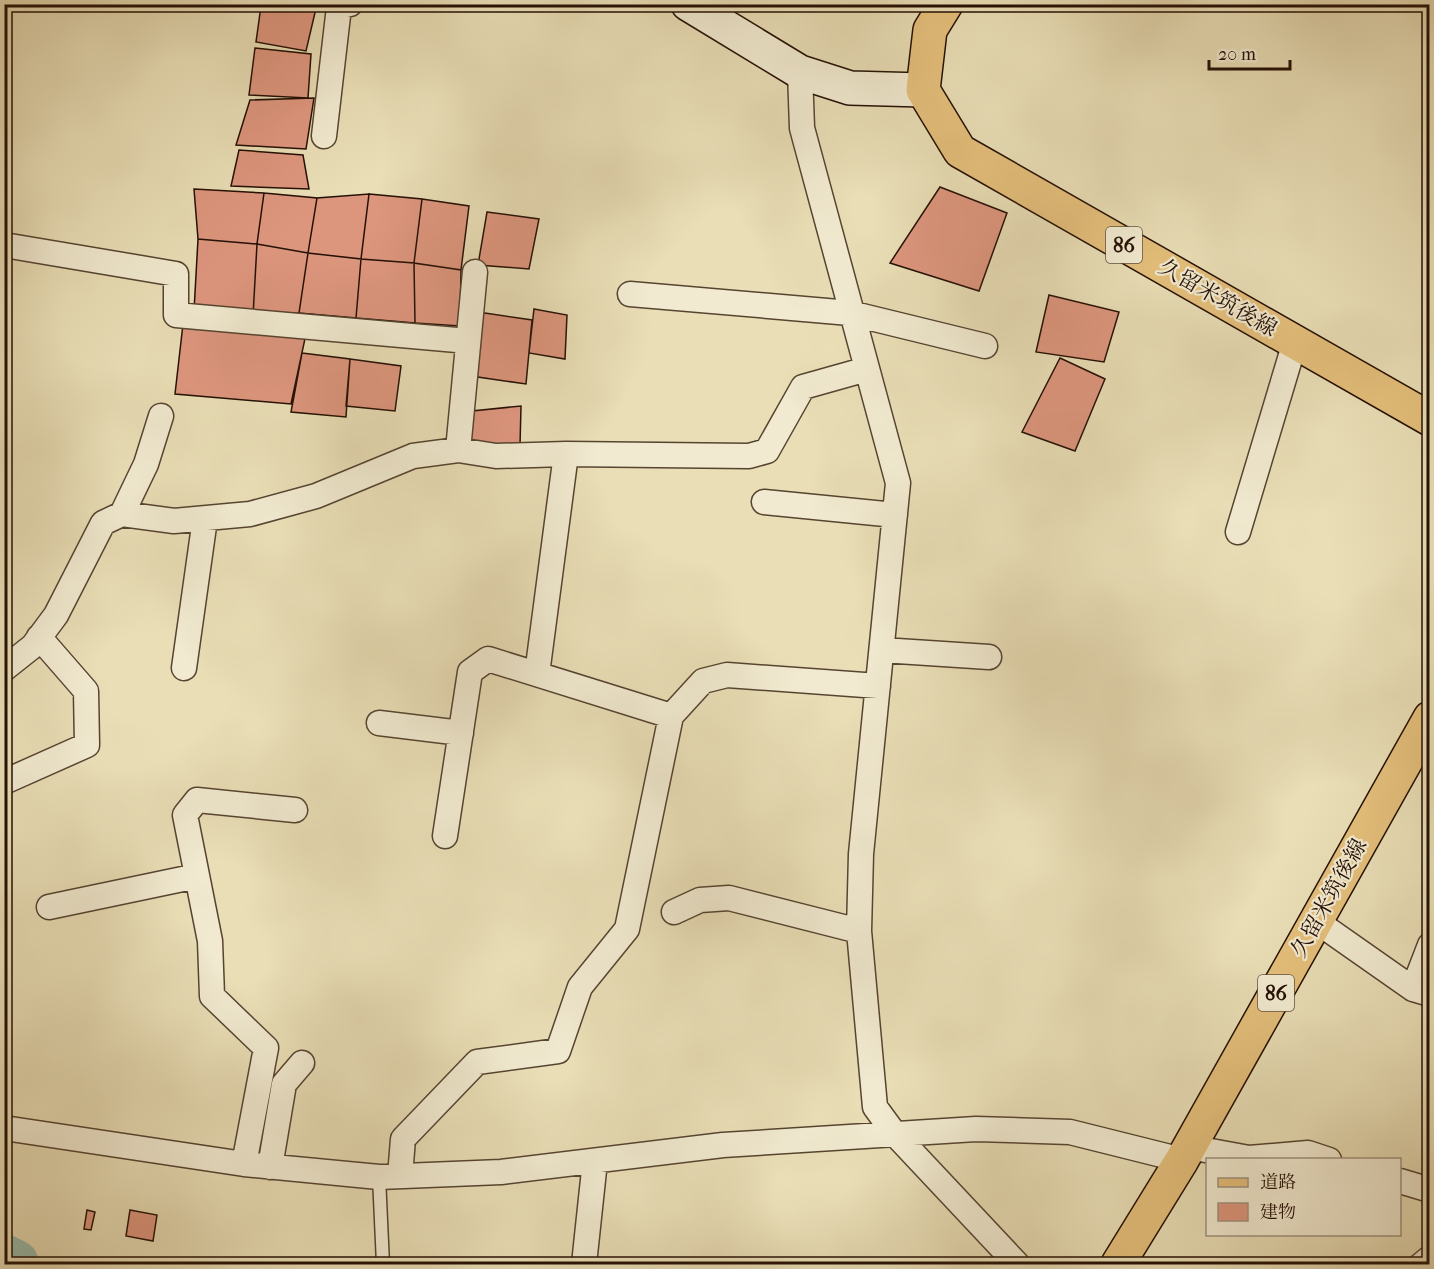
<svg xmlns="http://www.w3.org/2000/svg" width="1434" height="1269" viewBox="0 0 1434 1269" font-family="'IM FELL French Canon','Noto Serif JP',serif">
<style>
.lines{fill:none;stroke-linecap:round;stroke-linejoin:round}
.river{stroke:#98bcaa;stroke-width:50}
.building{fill:#dd967e;stroke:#251005;stroke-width:1.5}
.lane-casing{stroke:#564431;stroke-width:15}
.street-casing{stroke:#564431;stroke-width:27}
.secondary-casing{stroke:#251005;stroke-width:36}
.primary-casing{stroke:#251005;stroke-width:36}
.lane{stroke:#f1ead0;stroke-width:12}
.street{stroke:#f1ead0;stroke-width:24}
.secondary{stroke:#f1ead0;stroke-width:33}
.primary{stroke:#e4bf7b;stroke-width:33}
.labels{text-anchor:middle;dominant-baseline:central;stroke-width:4.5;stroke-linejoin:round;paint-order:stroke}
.shield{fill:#f1ead0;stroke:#625142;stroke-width:1.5}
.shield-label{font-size:21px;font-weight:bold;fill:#251005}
.street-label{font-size:22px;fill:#251005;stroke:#f1ead0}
</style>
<rect width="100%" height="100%" fill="#e9deb6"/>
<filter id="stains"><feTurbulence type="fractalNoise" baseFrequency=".00333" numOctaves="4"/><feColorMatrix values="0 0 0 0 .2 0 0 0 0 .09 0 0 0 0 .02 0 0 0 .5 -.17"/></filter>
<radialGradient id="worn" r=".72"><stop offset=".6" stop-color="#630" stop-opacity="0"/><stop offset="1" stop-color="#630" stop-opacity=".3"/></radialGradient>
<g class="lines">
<path class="river" d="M4,1259L14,1264"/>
</g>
<path class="building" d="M317,4L306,51L256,42L261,6Z
M255,48L311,54L308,98L249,95Z
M314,98L306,149L236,145L250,100Z
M239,150L303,155L309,189L231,186Z
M940,187L1007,213L979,291L890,263Z
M194,189L264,193L257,244L198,239Z
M264,193L317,198L308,253L257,244Z
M369,194L361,259L308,253L317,198Z
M369,194L422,199L414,263L361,259Z
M422,199L469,206L461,270L414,263Z
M487,212L539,219L529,269L478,265Z
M198,239L257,244L253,316L194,311Z
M257,244L308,253L299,313L253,316Z
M308,253L361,259L356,318L299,313Z
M361,259L414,263L415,323L356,318Z
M414,263L461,270L460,326L415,323Z
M1049,295L1119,312L1104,362L1036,352Z
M534,309L567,315L565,359L529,353Z
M478,312L532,320L526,384L471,376Z
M183,324L306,334L291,404L175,394Z
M302,353L350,359L346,417L291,412Z
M1060,358L1105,379L1075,451L1022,432Z
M350,359L401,366L395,411L346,406Z
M521,406L520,446L465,441L472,411Z
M87,1210L95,1212L91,1230L84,1229Z
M130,1210L157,1215L153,1241L126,1236Z"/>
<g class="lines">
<defs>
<path id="lane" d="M379,1177L383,1264
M1413,1264L1430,1250"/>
<path id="street" d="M800,72L802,128L898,483L861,854L859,931L875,1107L894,1133L1017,1264
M324,136L339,7L350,4
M4,245L176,274V315L468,341
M630,294L850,313L985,346
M458,450L475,272
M566,454L749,456L767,451L803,387L867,369
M764,502L895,515
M122,514L146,464L161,416
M1238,532L1295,342
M882,650L989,657
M184,668L205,519
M4,669L33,646L56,615L103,523L122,514L174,521L250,514L316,496L413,456L458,450L496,456L566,454L537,674
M379,723L461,733
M4,782L87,745L86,691L39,637
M445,836L470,672L488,659L671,716L703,681L727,675L878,686
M49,907L197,876
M674,912L700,900L729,898L859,931
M1316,921L1413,989L1430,994
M1413,989L1430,945
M4,1128L244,1164L379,1177L501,1172L723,1145L976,1129L1070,1132L1182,1160
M1189,1147L1249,1158L1308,1153L1329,1160
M244,1164L266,1048L212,996L210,941L185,815L197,800L295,810
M270,1167L284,1084L302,1063
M400,1176L403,1139L477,1062L558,1051L580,987L627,929L671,716
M1400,1181L1430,1190
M584,1264L595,1161"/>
<path id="secondary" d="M688,4L800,72L850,88L923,90"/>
<path id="primary" d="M946,4L930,30L923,90L960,151L1430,419
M1118,1264L1182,1160L1430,718"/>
</defs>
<use href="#lane" class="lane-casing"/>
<use href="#street" class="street-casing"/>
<use href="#secondary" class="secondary-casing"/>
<use href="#primary" class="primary-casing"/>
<use href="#lane" class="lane"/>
<use href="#street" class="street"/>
<use href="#secondary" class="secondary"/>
<use href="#primary" class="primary"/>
</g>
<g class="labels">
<g class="shield">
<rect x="1106" y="227" width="36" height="36" rx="4.5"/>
<rect x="1258" y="975" width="36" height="36" rx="4.5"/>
</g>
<g class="shield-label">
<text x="1124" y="245">86</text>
<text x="1276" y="993">86</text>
</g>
<g class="street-label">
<text transform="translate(1218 298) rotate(30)">久留米筑後線</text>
<text transform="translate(1329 898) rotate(-61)">久留米筑後線</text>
</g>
</g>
<rect width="1434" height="1269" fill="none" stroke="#e9deb6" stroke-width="24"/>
<rect x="6" y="6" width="1422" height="1257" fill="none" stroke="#251005" stroke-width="3"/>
<rect x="12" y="12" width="1410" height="1245" fill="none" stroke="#251005" stroke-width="1.5"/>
<rect x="1206" y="1158" width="195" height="78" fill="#f1ead0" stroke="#9f937f" stroke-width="1.5"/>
<rect x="1218" y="1178" width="30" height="9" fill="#e4bf7b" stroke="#9f937f" stroke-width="1.5"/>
<text x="1260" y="1188" font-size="18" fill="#251005">道路</text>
<rect x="1218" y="1203" width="30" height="18" fill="#dd967e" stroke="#9f937f" stroke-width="1.5"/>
<text x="1260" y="1218" font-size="18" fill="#251005">建物</text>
<path d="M1209 60v9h81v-9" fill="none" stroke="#251005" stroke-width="3"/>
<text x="1218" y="60" font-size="18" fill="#251005" stroke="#f1ead0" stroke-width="4.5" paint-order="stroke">20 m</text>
<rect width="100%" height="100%" filter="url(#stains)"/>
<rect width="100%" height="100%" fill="url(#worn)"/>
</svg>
